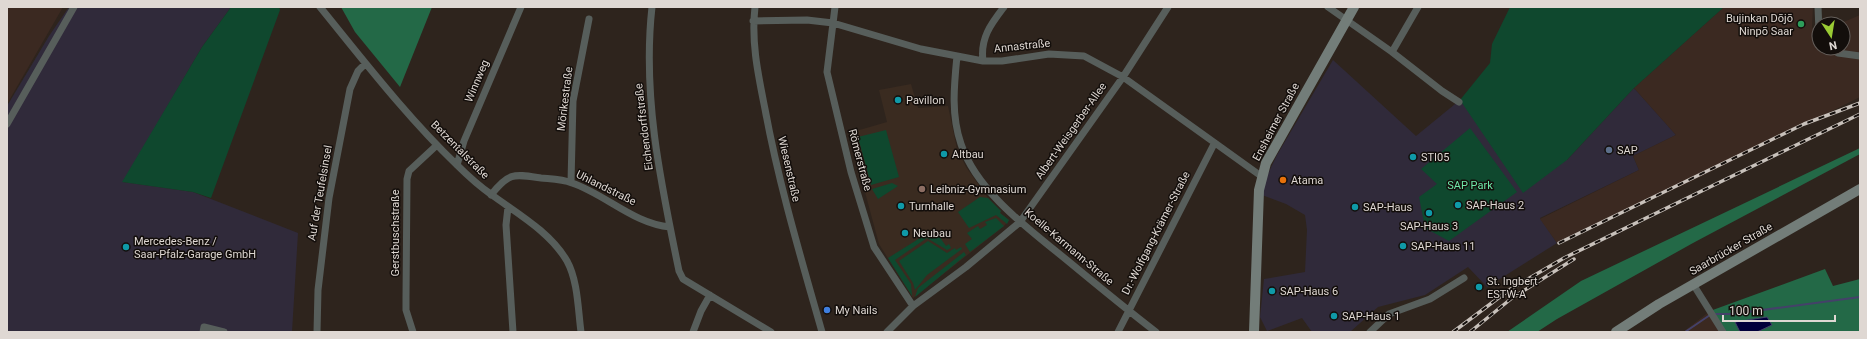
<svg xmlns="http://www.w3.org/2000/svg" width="1867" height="339" viewBox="0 0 1867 339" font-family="Roboto,sans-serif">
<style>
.commercial{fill:#302a3a}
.industrial{fill:#3b2921}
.built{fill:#3a2b20}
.green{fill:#0f482e}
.forest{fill:#236947}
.water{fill:#01003b;stroke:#444169}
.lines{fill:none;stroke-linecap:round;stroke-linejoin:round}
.stream{stroke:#444169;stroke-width:2}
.street{stroke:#575e5b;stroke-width:7}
.secondary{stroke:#737d79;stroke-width:10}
.rail-casing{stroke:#c8c1bb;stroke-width:3.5}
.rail{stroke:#130e0b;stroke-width:2;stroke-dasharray:6;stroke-linecap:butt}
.leisure-dot{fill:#2e9e5b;stroke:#130e0b;stroke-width:1.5}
.culture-dot{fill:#0f9aa8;stroke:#130e0b;stroke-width:1.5}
.service-dot{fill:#5c6f8a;stroke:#130e0b;stroke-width:1.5}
.food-dot{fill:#e8710a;stroke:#130e0b;stroke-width:1.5}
.education-dot{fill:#8d6e63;stroke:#130e0b;stroke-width:1.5}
.shop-dot{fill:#3f7fe0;stroke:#130e0b;stroke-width:1.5}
.labels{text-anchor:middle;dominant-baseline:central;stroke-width:3;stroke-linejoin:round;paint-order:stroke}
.poi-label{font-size:11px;fill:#dfd8d3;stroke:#130e0b;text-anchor:start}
.street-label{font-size:11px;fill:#dfd8d3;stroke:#130e0b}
.park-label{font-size:11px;fill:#6ee7a8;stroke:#130e0b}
</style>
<rect width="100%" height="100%" fill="#2e241d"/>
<path class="commercial" d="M69,7H231L202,47L123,182L193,192L298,233L292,332H7V106L49,36Z
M1333,60L1416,136L1460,100L1567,160L1634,88L1676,135L1633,156L1639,170L1540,218L1557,243L1487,287L1468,267L1425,295L1378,307L1350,332H1312L1302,318L1267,331L1260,317L1264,279L1305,272L1307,230L1305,215L1286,204L1262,195L1265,180L1277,155Z"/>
<path class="industrial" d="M7,7H63L7,104Z
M1724,7H1813L1812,28L1819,29V48H1843V24H1839L1860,15V97L1690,182L1557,243L1540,219L1639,170L1633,156L1676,135L1634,88Z
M1710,311L1723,332H1683Z"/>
<path class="built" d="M911,84L918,108L948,106L957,149L966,167L988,198L1001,211L1000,213L1009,220L1004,226L913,298L879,244L849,133L887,122L879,90Z"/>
<path class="green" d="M231,7H279L280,10L211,198L193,192L122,182L202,47Z
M1510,7H1724L1634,88L1567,160L1523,193L1460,100L1490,63L1492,44Z
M1470,128L1517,192L1449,241L1425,228L1419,197L1437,184L1421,169Z
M886,130L899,177L871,185L858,137Z
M892,183L898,186L878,199L872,189Z
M980,197L988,198L1001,211L1000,213L1009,220L1007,224L996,215L969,228L958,212Z
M996,218L1004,226L970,252L965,244L972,239L967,233L978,226L980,229L987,225L985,222Z
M936,232L946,246L949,244L951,248L947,250L927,238L895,260L911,284L912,296L888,258L928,233L930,235Z
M928,241L947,253L955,248L956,250L961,247L962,249L927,275L915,290L913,283L899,261Z
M964,252L966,255L915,297L918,288Z"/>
<path class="forest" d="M341,7H432L400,87L355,32Z
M1860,148V154L1693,243L1557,319L1537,332H1507L1581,281Z
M1825,269L1833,286L1860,279V332H1757L1771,325L1735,322L1740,332H1723L1710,311Z"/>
<path class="water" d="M1767,317L1772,325L1757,332H1740L1735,322Z"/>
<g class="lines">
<path class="stream" d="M1714,314H1732L1860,297
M1685,332L1710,315"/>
<path class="street" d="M320,7C364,61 407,117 457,165C468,176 479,186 492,195C518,214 550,232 567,261C578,281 578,310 581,332
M652,7C642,96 661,184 679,271L683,279L771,332
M755,7C751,42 758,74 765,109C779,185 801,258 822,332
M835,7L827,72L851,172L874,247L913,306
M1328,7L1392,52L1442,91L1459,102
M1818,7L1819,31
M753,21L807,20L833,23L921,49L983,61H1002L1049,54L1084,56L1123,77L1261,176
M1392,52L1418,7
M1838,53L1860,56
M957,56C954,86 951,115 961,144C977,192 1030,230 1068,261C1097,285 1126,309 1156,332
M983,61C980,38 991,24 1004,7
M7,124L74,7
M457,165L464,141L521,7
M571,182L573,101L589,19
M491,195C509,172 514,174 541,178C551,179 562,179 572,183C605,194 634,224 670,227
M508,207L506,225L513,332
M1693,284L1723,332
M203,332L204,327L224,332
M317,332L318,290L329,198L350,89L358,71L365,64
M413,332L406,310V298L407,179L409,171L437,145
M693,332L701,311L710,295
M887,332L913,306L966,267L1020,222L1123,77L1168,7
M1118,332L1214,144
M1370,332L1389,314L1430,299L1464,278"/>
<path class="secondary" d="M1254,332L1259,190L1266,163L1354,7
M1616,332L1659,304L1860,189"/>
<defs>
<path id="rail" d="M1559,243L1804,124L1860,103
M1453,332L1509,290L1564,258L1860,114
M1470,332L1512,298L1574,259"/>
</defs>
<use href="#rail" class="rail-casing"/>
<use href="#rail" class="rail"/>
</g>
<circle class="leisure-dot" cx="1801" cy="24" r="4"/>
<g class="culture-dot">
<circle cx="898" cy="100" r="4"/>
<circle cx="944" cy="154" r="4"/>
<circle cx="1413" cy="157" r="4"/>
<circle cx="1458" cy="205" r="4"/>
<circle cx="901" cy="206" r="4"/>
<circle cx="1355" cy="207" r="4"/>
<circle cx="1429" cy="213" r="4"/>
<circle cx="905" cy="233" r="4"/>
<circle cx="1403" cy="246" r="4"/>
<circle cx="126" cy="247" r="4"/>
<circle cx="1479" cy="287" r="4"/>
<circle cx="1272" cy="291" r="4"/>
<circle cx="1334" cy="316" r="4"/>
</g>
<circle class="service-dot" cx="1609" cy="150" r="4"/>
<circle class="food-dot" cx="1283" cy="180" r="4"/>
<circle class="education-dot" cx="922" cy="189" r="4"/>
<circle class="shop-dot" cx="827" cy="310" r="4"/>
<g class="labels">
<g class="poi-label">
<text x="1793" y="18" text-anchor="end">Bujinkan Dōjō<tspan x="1793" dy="13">Ninpō Saar</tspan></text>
<text x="906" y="100">Pavillon</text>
<text x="1617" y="150">SAP</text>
<text x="952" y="154">Altbau</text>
<text x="1421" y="157">STI05</text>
<text x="1291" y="180">Atama</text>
<text x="930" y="189">Leibniz-Gymnasium</text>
<text x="1466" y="205">SAP-Haus 2</text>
<text x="909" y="206">Turnhalle</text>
<text x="1363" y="207">SAP-Haus</text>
<text x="1429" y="226" text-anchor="middle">SAP-Haus 3</text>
<text x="913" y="233">Neubau</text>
<text x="134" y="241">Mercedes-Benz /<tspan x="134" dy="13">Saar-Pfalz-Garage GmbH</tspan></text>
<text x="1411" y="246">SAP-Haus 11</text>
<text x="1487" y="281">St. Ingbert<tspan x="1487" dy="13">ESTW-A</tspan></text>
<text x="1280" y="291">SAP-Haus 6</text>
<text x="835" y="310">My Nails</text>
<text x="1342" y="316">SAP-Haus 1</text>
</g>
<g class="street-label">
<text transform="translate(1022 46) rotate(-6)">Annastraße</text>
<text transform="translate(477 81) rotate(-67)">Winnweg</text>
<text transform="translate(565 99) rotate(-83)">Mörikestraße</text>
<text transform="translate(1276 122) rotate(-62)">Ensheimer Straße</text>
<text transform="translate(644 127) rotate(-97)">Eichendorffstraße</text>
<text transform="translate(1071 131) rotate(-55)">Albert-Weisgerber-Allee</text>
<text transform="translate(460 150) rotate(45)">Betzentalstraße</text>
<text transform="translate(860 160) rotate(75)">Römerstraße</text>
<text transform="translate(789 169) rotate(77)">Wiesenstraße</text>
<text transform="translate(606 188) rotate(26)">Uhlandstraße</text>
<text transform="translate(320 193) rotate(-80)">Auf der Teufelsinsel</text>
<text transform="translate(395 233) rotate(-90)">Gerstbuschstraße</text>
<text transform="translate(1156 233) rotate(-63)">Dr.-Wolfgang-Krämer-Straße</text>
<text transform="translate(1069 247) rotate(40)">Koelle-Karmann-Straße</text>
<text transform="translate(1731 249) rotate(-30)">Saarbrücker Straße</text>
</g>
<g class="park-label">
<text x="1470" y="185">SAP Park</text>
</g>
</g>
<rect width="1867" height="339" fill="none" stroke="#dfd8d3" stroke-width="16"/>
<g transform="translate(1831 36) rotate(168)"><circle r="19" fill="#130e0b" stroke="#655f5b"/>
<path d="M0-3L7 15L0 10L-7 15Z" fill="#9acb34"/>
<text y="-6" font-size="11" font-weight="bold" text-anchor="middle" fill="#dfd8d3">N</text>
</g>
<path d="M1723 315v6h112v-6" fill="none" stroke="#dfd8d3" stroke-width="2"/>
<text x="1729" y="315" font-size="12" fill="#dfd8d3" stroke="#130e0b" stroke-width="3" paint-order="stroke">100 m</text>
</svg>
